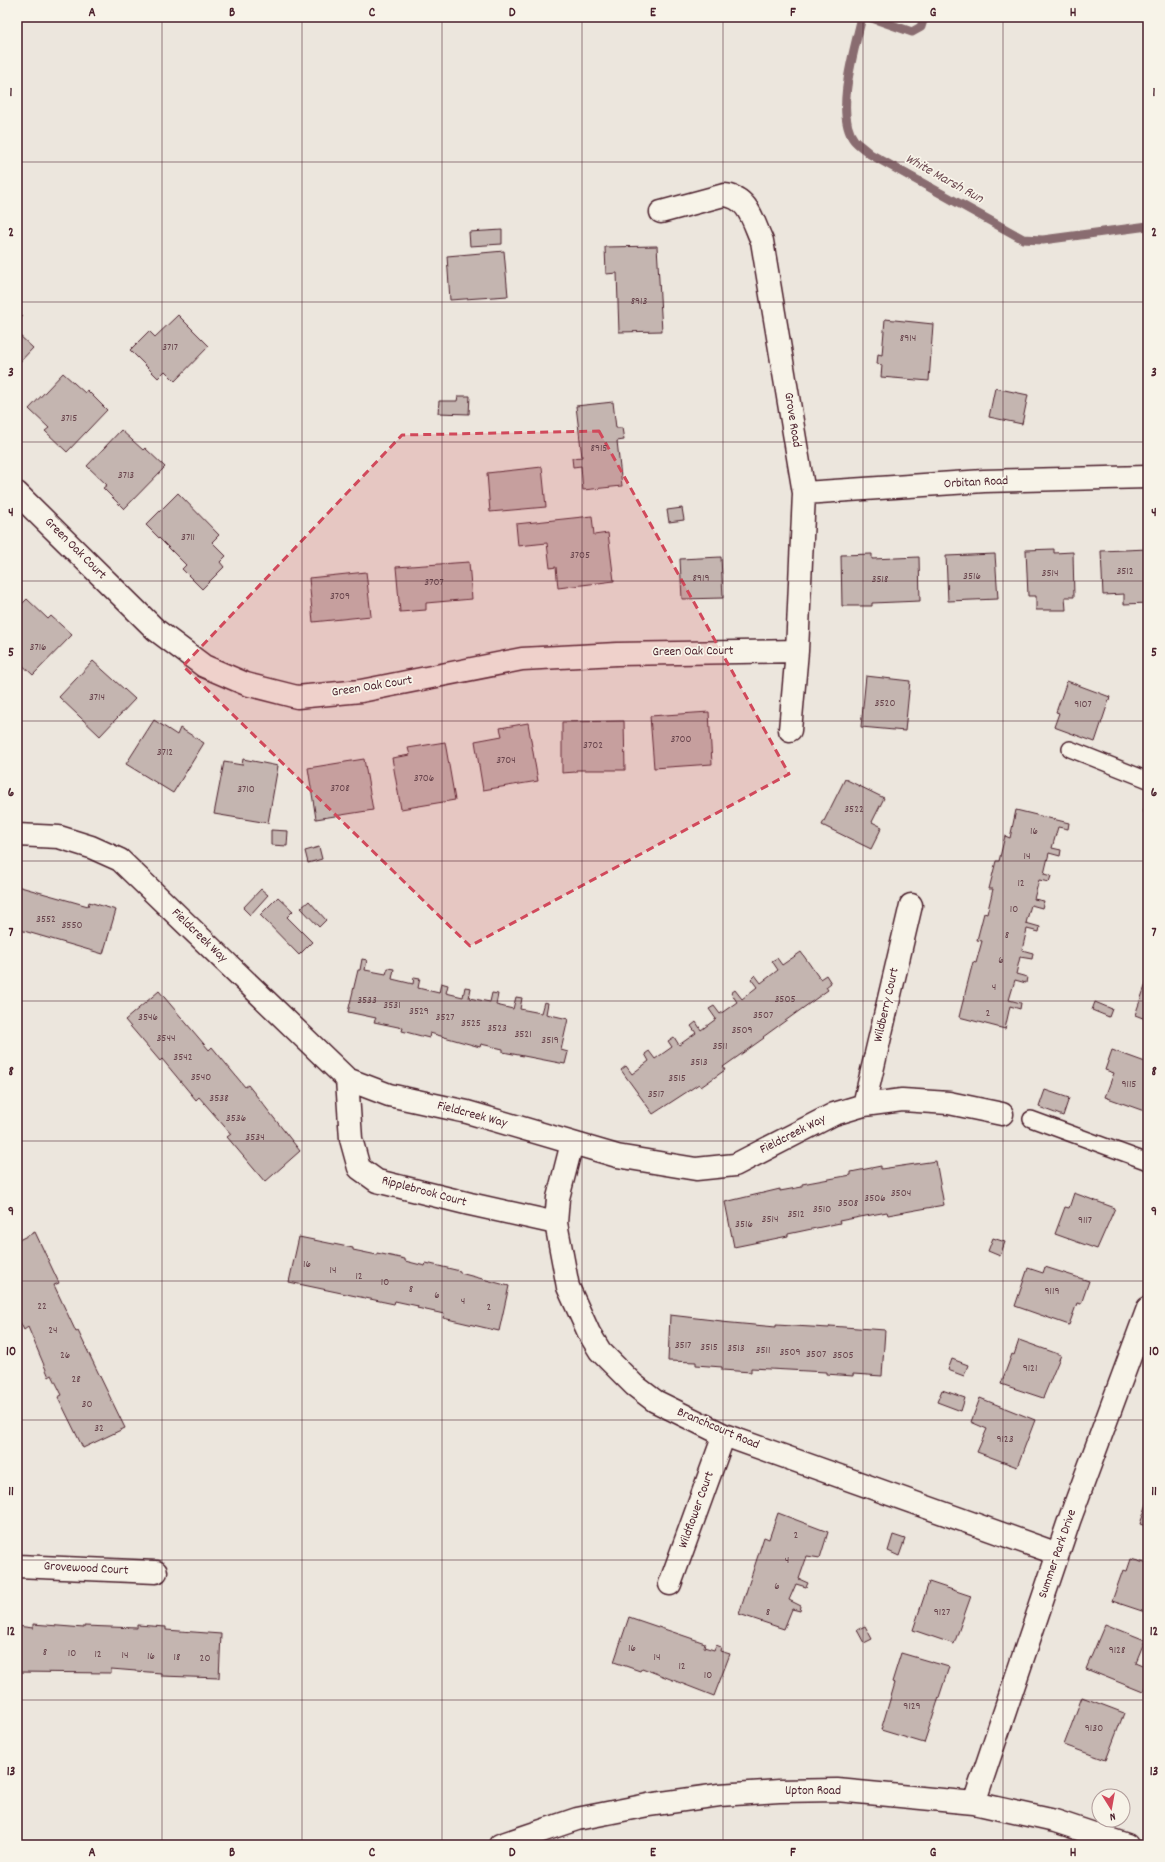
<svg xmlns="http://www.w3.org/2000/svg" width="1165" height="1862" viewBox="0 0 1165 1862" font-family="Dekko,sans-serif">
<style>
.lines{fill:none;stroke-linecap:round;stroke-linejoin:round}
.stream{stroke:#896c6f;stroke-width:9}
.building{fill:#c4b5b0;stroke:#4a1f2b}
.service-casing{stroke:#4a1f2b;stroke-width:18}
.minor-casing{stroke:#4a1f2b;stroke-width:25}
.service{stroke:#f7f3e8;stroke-width:15}
.minor{stroke:#f7f3e8;stroke-width:22}
.marked{fill:#d1495b;fill-opacity:0.2;stroke:#d1495b;stroke-width:3;stroke-dasharray:8 5;stroke-linejoin:round}
.grid{fill:none;stroke:#4a1f2b;stroke-width:1;stroke-opacity:0.55}
.labels{text-anchor:middle;dominant-baseline:central;stroke-width:3.5;stroke-linejoin:round;paint-order:stroke}
.number-label{font-size:11px;fill:#68444c}
.street-label{font-size:13px;fill:#4a1f2b;stroke:#f7f3e8}
.water-label{font-size:14px;font-style:italic;fill:#6f4c53;stroke:#f7f3e8}
.neatline{fill:none;stroke:#4a1f2b;stroke-width:1.5}
.grid-label{font-size:13px;text-anchor:middle;font-weight:bold;fill:#4a1f2b}
</style>
<rect width="100%" height="100%" fill="#ece6dd"/>
<filter id="ink" filterUnits="userSpaceOnUse"><feTurbulence type="fractalNoise" baseFrequency=".025" numOctaves="2"/><feDisplacementMap in="SourceGraphic" scale="8" xChannelSelector="R" yChannelSelector="G"/><feConvolveMatrix kernelMatrix="1 2 1 2 8 2 1 2 1" color-interpolation-filters="sRGB"/></filter>
<g filter="url(#ink)">
<g class="lines">
<path class="stream" d="M862,17C855,47 834,114 854,140C858,145 865,149 870,154L1023,239L1043,240L1148,226
M869,17L912,32L921,27L924,17"/>
</g>
<path class="building" d="M502,230V244L470,246L469,232Z
M657,246L662,331L619,332L617,273L606,274L605,247Z
M504,251L508,296L450,300L447,256Z
M17,310L23,316L17,322Z
M178,315L209,346L175,381L165,371L158,378L130,350L149,331L155,337Z
M885,319L933,324L929,381L881,377L882,365L877,364L878,354L882,355Z
M17,333L33,348L17,365Z
M63,373L85,393L87,390L107,410L67,452L45,431L49,428L29,409Z
M995,388L1028,395L1022,424L989,417Z
M458,396H470L469,414L438,413L439,401H457Z
M613,402L616,428H622L624,440L617,441L622,486L583,490L581,466L573,467L572,458L582,457L576,406Z
M121,430L143,450L145,448L165,467L124,509L103,488L107,485L87,466Z
M542,467L546,507L490,512L487,473Z
M178,493L219,535L212,542L226,556L220,562L224,567L202,589L182,569L186,565L146,525Z
M682,508L684,520L669,522L667,510Z
M592,516L594,535L608,533L614,581L558,588L556,567L550,568L547,543L518,546L516,524Z
M1054,549V553L1073,552L1074,597H1065L1066,610H1036V596H1028L1026,550Z
M1148,549V603L1124,604V594L1103,595L1101,551Z
M872,554V559L919,557L920,601L872,603V606H842L841,555Z
M995,554L998,599L948,601L946,556Z
M721,557L723,598L682,599L680,559Z
M469,562L472,599L426,603V610L400,612L396,567Z
M366,572L371,616L313,622L309,578Z
M27,599L48,619L51,616L72,635L33,675L17,660V609Z
M93,661L135,699L100,736L59,697Z
M866,676L910,681L905,731L861,727Z
M1067,681L1110,697L1095,742L1054,727L1059,713L1056,712Z
M709,712L712,764L654,768L650,716Z
M154,720L177,735L180,728L204,743L173,793L126,764Z
M624,721L625,770H576V772L562,773V722Z
M528,723L538,781L483,790L475,741L502,736L500,728Z
M445,742L455,800L401,809L392,758L410,755L408,748Z
M243,759L278,766L268,823L214,814L224,762L242,765Z
M364,759L373,810L316,819L308,768Z
M845,779L884,798L872,822L882,827L871,849L822,825Z
M1148,799V814L1143,812Z
M1016,810L1069,823L1068,829L1058,827L1052,848L1061,850L1060,856L1049,853L1044,874L1051,876L1049,882L1039,880L1034,899L1044,901L1042,908L1031,905L1026,923L1040,927L1039,932L1027,929L1022,950L1033,953L1032,959L1020,957L1016,974L1027,977L1026,983L1015,980L1009,1000L1021,1003L1020,1009L1010,1006L1005,1029L959,1017L973,962L976,963L982,941L977,940L984,913L987,914L993,889H989L996,861H999L1005,836L1010,838Z
M271,830L288,831L287,846L271,845Z
M319,847L322,859L308,863L305,851Z
M17,886L88,906L89,902L116,910L103,954L17,929Z
M261,889L268,895L250,915L243,908Z
M278,897L293,911L287,917L312,942L299,955L260,915Z
M309,901L326,920L319,927L301,908Z
M801,952L820,979L826,975L831,983L826,987L828,990L763,1037L764,1038L723,1067L725,1070L701,1087L699,1084L653,1114L621,1070L626,1066L632,1074L649,1061L645,1054L649,1051L655,1059L672,1047L668,1041L674,1037L679,1045L696,1033L691,1026L696,1022L701,1030L716,1019L709,1009L714,1006L720,1014L737,1002L731,993L735,990L742,999L757,987L751,979L755,975L761,983L778,970L772,961L777,958L782,965Z
M362,959L367,960L365,970L386,974L388,968L394,969L392,979L413,984L414,977L420,978L418,988L439,993L441,983L448,985L446,993L463,997L465,987L471,988L469,998L490,1002L492,993L498,994L496,1005L513,1009L516,997L522,998L520,1009L541,1013L544,1002L548,1003L546,1014L568,1019L561,1050L568,1052L565,1064L503,1052V1049L481,1044L480,1047L430,1033L429,1038L402,1031L403,1028L374,1022L376,1018L348,1012L358,970H360Z
M1148,978V1020L1135,1015Z
M159,991L209,1050L212,1047L245,1087L248,1085L300,1151L265,1182L227,1137L231,1134L199,1097L196,1100L162,1059L160,1061L125,1020Z
M1095,1002L1112,1009L1109,1017L1092,1010Z
M1112,1050L1148,1063L1147,1112L1105,1097L1114,1073L1105,1070Z
M1045,1090L1069,1098L1063,1116L1039,1107Z
M936,1161L944,1205L888,1215L887,1212L839,1221L840,1223L788,1234V1236L734,1247L725,1202L780,1189V1191L802,1187V1184L851,1175V1172L881,1166V1169Z
M1074,1193L1115,1208L1097,1249L1055,1234L1065,1207L1069,1208Z
M35,1232L59,1283L54,1285L76,1332L78,1331L125,1428L83,1448L58,1397L62,1395L52,1375L49,1377L28,1327L24,1330L17,1316V1241Z
M299,1237L353,1248V1250L377,1255V1253L405,1259V1261L425,1266L426,1263L460,1271V1273L509,1286L499,1331L443,1318L444,1314L417,1308L418,1306L395,1301L394,1304L289,1282Z
M993,1238L1005,1242L1000,1256L988,1251Z
M1045,1267L1089,1281L1081,1304L1077,1303L1069,1325L1015,1306L1028,1268L1043,1273Z
M670,1315L722,1321L721,1322L776,1327V1325L829,1328L830,1326L885,1330L882,1376L853,1374V1376L826,1374V1372L751,1368V1372L722,1370V1367L696,1365V1362L668,1361Z
M1019,1340L1061,1355L1043,1398L1001,1384L1012,1354L1014,1355Z
M952,1359L968,1365L964,1376L948,1370Z
M942,1390L965,1398L961,1411L937,1402Z
M980,1398L1035,1420L1017,1467L977,1452L987,1429L971,1422Z
M1148,1501V1527L1140,1524Z
M778,1513L828,1532L820,1558L807,1556L799,1579L808,1583L806,1587L796,1584L789,1600L801,1606L800,1611L792,1609L784,1629L739,1614L764,1537L769,1539Z
M893,1535L905,1539L899,1556L888,1551Z
M1131,1559L1148,1564V1613L1112,1601L1123,1570L1127,1571Z
M929,1582L971,1596L954,1644L913,1630Z
M629,1617L705,1643L704,1647L714,1650L716,1645L721,1647L720,1651L730,1654L714,1696L642,1668L640,1671L614,1662Z
M33,1624L84,1628V1626L137,1628V1625L166,1627V1630L221,1634L219,1678L161,1676V1673L111,1669V1673L17,1672V1626L33,1628Z
M1105,1624L1145,1640L1136,1662L1148,1667V1679L1143,1692L1086,1669Z
M865,1626L872,1639L864,1643L857,1630Z
M901,1653L949,1667L924,1743L881,1730L895,1683L892,1682Z
M1082,1697L1124,1713L1106,1760L1064,1745Z"/>
<g class="lines">
<defs>
<path id="service" d="M1070,749L1148,780
M1031,1119L1148,1162"/>
<path id="minor" d="M661,212L724,195C749,197 753,222 762,241L804,493L797,651L790,730
M17,493L156,630L204,666L246,684L297,697L361,691L522,659L617,654L797,651
M804,493L984,481L1148,477
M17,835L59,837L91,847L120,860L347,1079L389,1095L467,1112L617,1156L696,1169L735,1165L834,1114L864,1105L902,1100L949,1103L1002,1114
M347,1079L351,1139L359,1168L377,1181L470,1204L556,1223
M864,1105L911,905
M572,1143L558,1198L556,1223L568,1287L589,1333L600,1351L634,1385L655,1401L724,1435L1058,1554
M17,1566L156,1572
M670,1584L724,1435
M974,1803L1069,1521L1148,1308
M500,1845L577,1819L648,1805L719,1795L779,1791L837,1790L974,1803L1055,1821L1127,1845"/>
</defs>
<use href="#service" class="service-casing"/>
<use href="#minor" class="minor-casing"/>
<use href="#service" class="service"/>
<use href="#minor" class="minor"/>
</g>
</g>
<path class="marked" d="M599,431L789,774L470,946L183,666L402,435Z"/>
<path class="grid" d="M162,17V1845M302,17V1845M442,17V1845M582,17V1845M723,17V1845M863,17V1845M1003,17V1845M17,162H1148M17,302H1148M17,442H1148M17,581H1148M17,721H1148M17,861H1148M17,1001H1148M17,1141H1148M17,1281H1148M17,1420H1148M17,1560H1148M17,1700H1148"/>
<g class="labels">
<g class="number-label">
<text x="639" y="302">8913</text>
<text x="908" y="339">8914</text>
<text x="170" y="348">3717</text>
<text x="69" y="419">3715</text>
<text x="599" y="449">8915</text>
<text x="126" y="476">3713</text>
<text x="188" y="538">3711</text>
<text x="580" y="556">3705</text>
<text x="1125" y="572">3512</text>
<text x="1050" y="574">3514</text>
<text x="972" y="577">3516</text>
<text x="701" y="579">8919</text>
<text x="880" y="580">3518</text>
<text x="434" y="583">3707</text>
<text x="340" y="597">3709</text>
<text x="38" y="648">3716</text>
<text x="97" y="698">3714</text>
<text x="885" y="704">3520</text>
<text x="1083" y="705">9107</text>
<text x="681" y="740">3700</text>
<text x="593" y="746">3702</text>
<text x="165" y="753">3712</text>
<text x="506" y="761">3704</text>
<text x="424" y="779">3706</text>
<text x="340" y="789">3708</text>
<text x="246" y="790">3710</text>
<text x="854" y="810">3522</text>
<text x="1034" y="832">16</text>
<text x="1027" y="857">14</text>
<text x="1021" y="884">12</text>
<text x="1014" y="910">10</text>
<text x="46" y="920">3552</text>
<text x="72" y="926">3550</text>
<text x="1007" y="936">8</text>
<text x="1001" y="961">6</text>
<text x="994" y="988">4</text>
<text x="785" y="1000">3505</text>
<text x="367" y="1001">3533</text>
<text x="392" y="1006">3531</text>
<text x="419" y="1012">3529</text>
<text x="988" y="1014">2</text>
<text x="763" y="1016">3507</text>
<text x="148" y="1018">3546</text>
<text x="445" y="1018">3527</text>
<text x="471" y="1024">3525</text>
<text x="497" y="1029">3523</text>
<text x="742" y="1031">3509</text>
<text x="523" y="1035">3521</text>
<text x="166" y="1039">3544</text>
<text x="550" y="1041">3519</text>
<text x="720" y="1047">3511</text>
<text x="183" y="1058">3542</text>
<text x="699" y="1063">3513</text>
<text x="201" y="1078">3540</text>
<text x="677" y="1079">3515</text>
<text x="1129" y="1085">9115</text>
<text x="656" y="1095">3517</text>
<text x="219" y="1099">3538</text>
<text x="236" y="1119">3536</text>
<text x="255" y="1138">3534</text>
<text x="901" y="1194">3504</text>
<text x="875" y="1199">3506</text>
<text x="848" y="1204">3508</text>
<text x="822" y="1210">3510</text>
<text x="796" y="1215">3512</text>
<text x="770" y="1220">3514</text>
<text x="1085" y="1221">9117</text>
<text x="744" y="1225">3516</text>
<text x="307" y="1265">16</text>
<text x="333" y="1271">14</text>
<text x="359" y="1277">12</text>
<text x="385" y="1283">10</text>
<text x="411" y="1290">8</text>
<text x="1052" y="1292">9119</text>
<text x="437" y="1296">6</text>
<text x="463" y="1302">4</text>
<text x="42" y="1307">22</text>
<text x="489" y="1308">2</text>
<text x="53" y="1331">24</text>
<text x="683" y="1346">3517</text>
<text x="709" y="1348">3515</text>
<text x="736" y="1349">3513</text>
<text x="763" y="1351">3511</text>
<text x="790" y="1353">3509</text>
<text x="816" y="1355">3507</text>
<text x="65" y="1356">26</text>
<text x="843" y="1356">3505</text>
<text x="1030" y="1369">9121</text>
<text x="76" y="1380">28</text>
<text x="87" y="1405">30</text>
<text x="99" y="1429">32</text>
<text x="1005" y="1440">9123</text>
<text x="796" y="1536">2</text>
<text x="787" y="1561">4</text>
<text x="777" y="1587">6</text>
<text x="768" y="1613">8</text>
<text x="942" y="1613">9127</text>
<text x="632" y="1649">16</text>
<text x="1117" y="1651">9128</text>
<text x="45" y="1653">8</text>
<text x="72" y="1654">10</text>
<text x="98" y="1655">12</text>
<text x="125" y="1656">14</text>
<text x="151" y="1657">16</text>
<text x="177" y="1658">18</text>
<text x="657" y="1658">14</text>
<text x="205" y="1659">20</text>
<text x="682" y="1667">12</text>
<text x="708" y="1676">10</text>
<text x="912" y="1707">9129</text>
<text x="1094" y="1729">9130</text>
</g>
<g class="street-label">
<text transform="translate(792 420) rotate(81)">Grove Road</text>
<text transform="translate(976 483) rotate(-3)">Orbitan Road</text>
<text transform="translate(75 549) rotate(45)">Green Oak Court</text>
<text transform="translate(693 652) rotate(-1)">Green Oak Court</text>
<text transform="translate(372 687) rotate(-9)">Green Oak Court</text>
<text transform="translate(199 936) rotate(44)">Fieldcreek Way</text>
<text transform="translate(887 1005) rotate(-77)">Wildberry Court</text>
<text transform="translate(472 1115) rotate(15)">Fieldcreek Way</text>
<text transform="translate(793 1135) rotate(-27)">Fieldcreek Way</text>
<text transform="translate(424 1192) rotate(15)">Ripplebrook Court</text>
<text transform="translate(718 1429) rotate(23)">Branchcourt Road</text>
<text transform="translate(697 1510) rotate(-70)">Wildflower Court</text>
<text transform="translate(1058 1554) rotate(-71)">Summer Park Drive</text>
<text transform="translate(86 1569) rotate(3)">Grovewood Court</text>
<text x="813" y="1791">Upton Road</text>
</g>
<g class="water-label">
<text transform="translate(944 179) rotate(29)">White Marsh Run</text>
</g>
</g>
<rect width="1165" height="1862" fill="none" stroke="#f7f3e8" stroke-width="44"/>
<g transform="translate(1111 1808) rotate(169)"><circle r="19" fill="#f7f3e8" stroke="#b29e9c"/>
<path d="M0-3L7 15L0 10L-7 15Z" fill="#d1495b"/>
<text y="-6" font-size="11" font-weight="bold" text-anchor="middle" fill="#4a1f2b">N</text>
</g>
<rect x="22" y="22" width="1121" height="1818" class="neatline"/>
<g class="grid-label">
<text x="92" y="16">A</text>
<text x="232" y="16">B</text>
<text x="372" y="16">C</text>
<text x="512" y="16">D</text>
<text x="653" y="16">E</text>
<text x="793" y="16">F</text>
<text x="933" y="16">G</text>
<text x="1073" y="16">H</text>
<text x="11" y="96">1</text>
<text x="1154" y="96">1</text>
<text x="11" y="236">2</text>
<text x="1154" y="236">2</text>
<text x="11" y="376">3</text>
<text x="1154" y="376">3</text>
<text x="11" y="516">4</text>
<text x="1154" y="516">4</text>
<text x="11" y="656">5</text>
<text x="1154" y="656">5</text>
<text x="11" y="796">6</text>
<text x="1154" y="796">6</text>
<text x="11" y="936">7</text>
<text x="1154" y="936">7</text>
<text x="11" y="1075">8</text>
<text x="1154" y="1075">8</text>
<text x="11" y="1215">9</text>
<text x="1154" y="1215">9</text>
<text x="11" y="1355">10</text>
<text x="1154" y="1355">10</text>
<text x="11" y="1495">11</text>
<text x="1154" y="1495">11</text>
<text x="11" y="1635">12</text>
<text x="1154" y="1635">12</text>
<text x="11" y="1775">13</text>
<text x="1154" y="1775">13</text>
<text x="92" y="1856">A</text>
<text x="232" y="1856">B</text>
<text x="372" y="1856">C</text>
<text x="512" y="1856">D</text>
<text x="653" y="1856">E</text>
<text x="793" y="1856">F</text>
<text x="933" y="1856">G</text>
<text x="1073" y="1856">H</text>
</g>
</svg>
